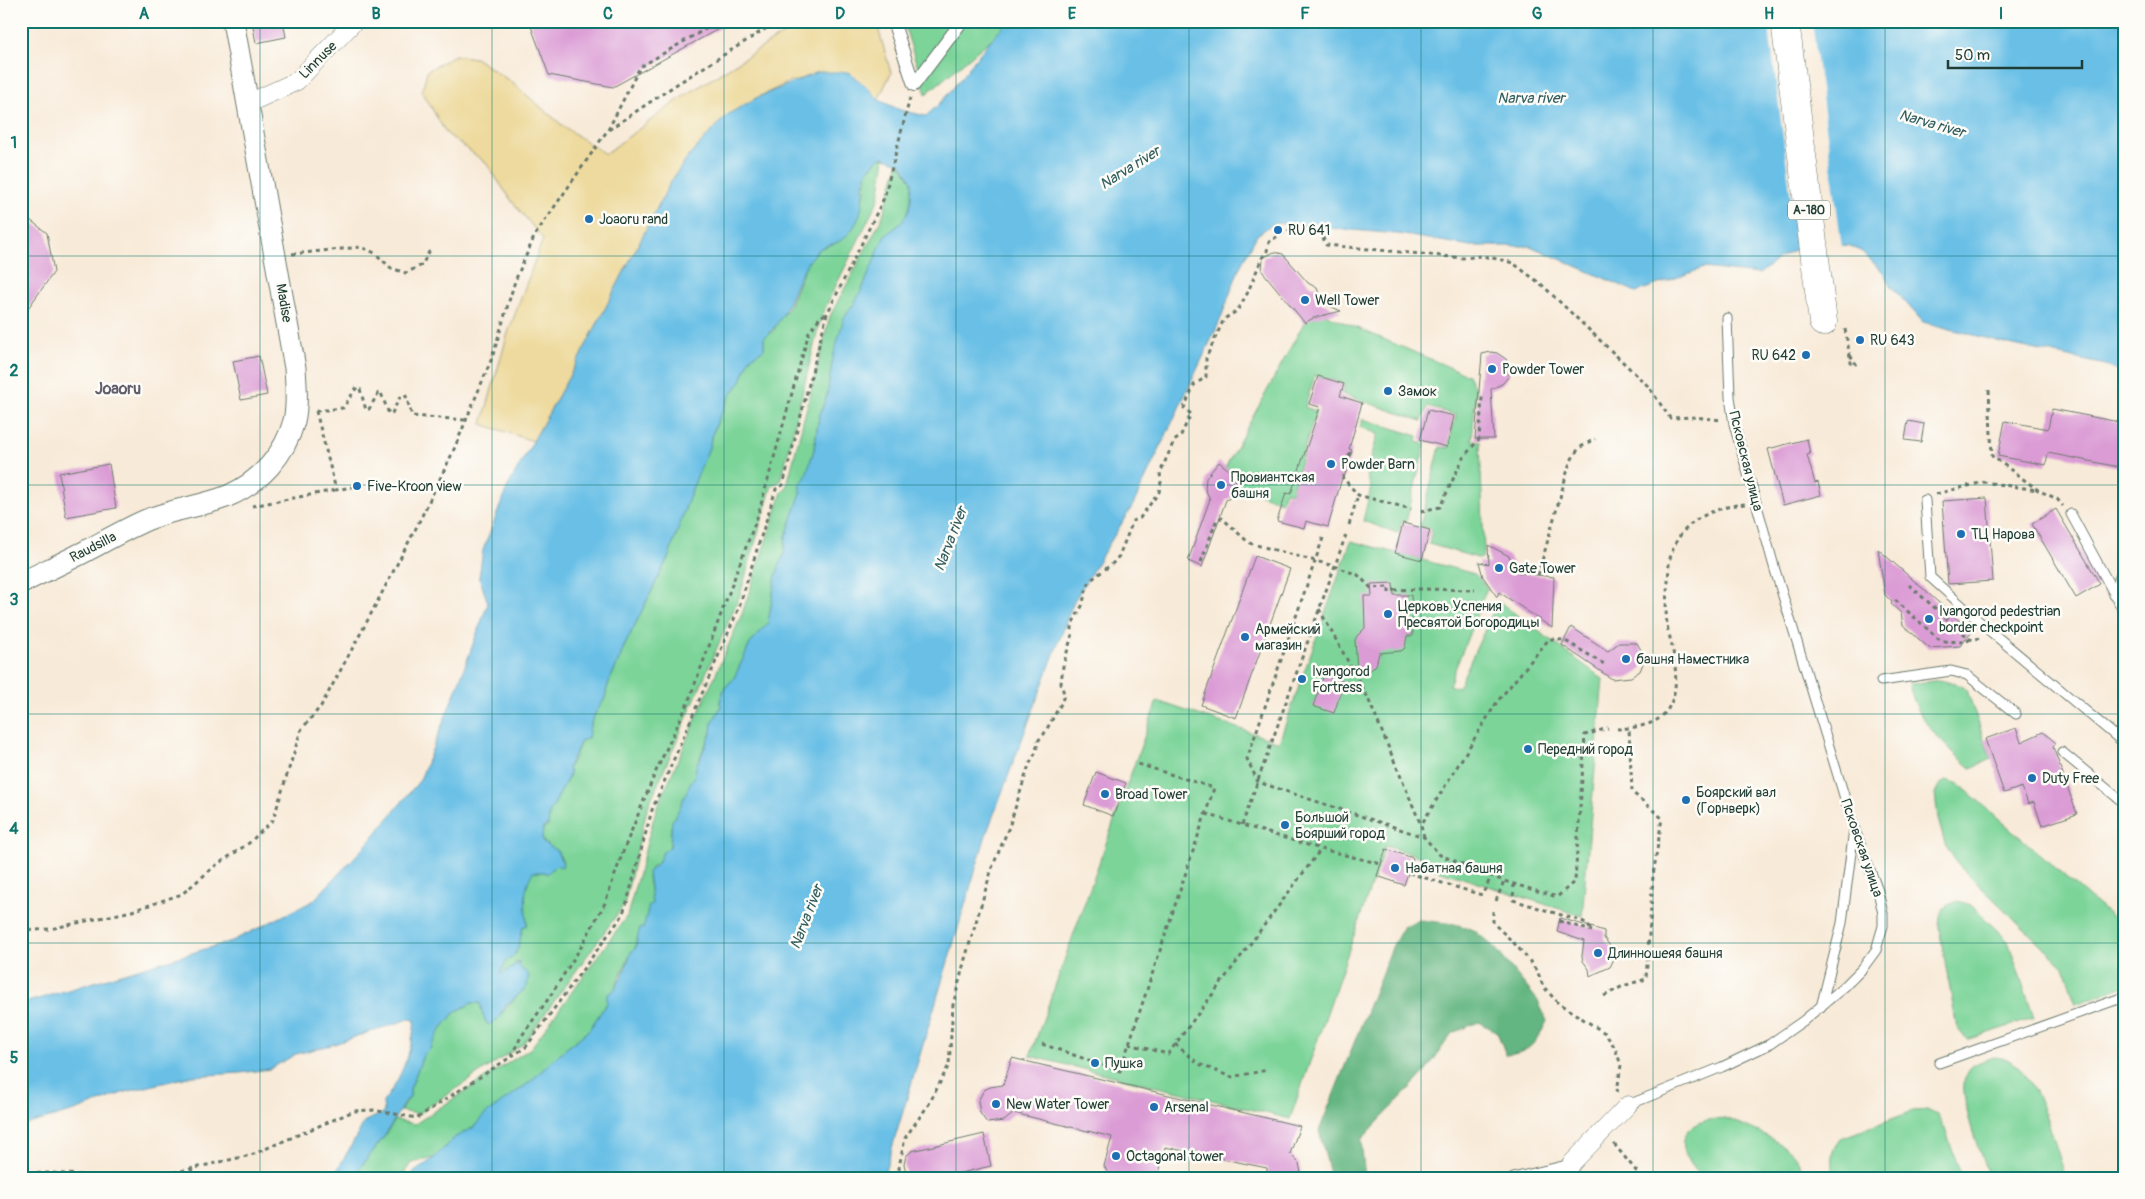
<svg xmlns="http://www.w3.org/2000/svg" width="2145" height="1199" viewBox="0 0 2145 1199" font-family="Pangolin,sans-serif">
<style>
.green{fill:#7bd499;stroke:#4d8866}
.forest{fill:#64b681;stroke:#427a5a}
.sand{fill:#eeda9e;stroke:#868c69}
.water{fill:#69bfe6;stroke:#447e8d}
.pier{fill:#f8ead8}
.building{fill:#db9cd5}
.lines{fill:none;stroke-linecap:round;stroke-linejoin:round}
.service-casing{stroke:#6b7a6d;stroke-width:11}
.pedestrian-casing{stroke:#6b7a6d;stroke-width:14}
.minor-casing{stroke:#6b7a6d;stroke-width:19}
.tertiary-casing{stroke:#6b7a6d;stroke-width:23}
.trunk-casing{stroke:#6b7a6d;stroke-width:29}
.path{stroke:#6b7a6d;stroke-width:3;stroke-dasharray:4 4;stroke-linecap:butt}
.service{stroke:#fff;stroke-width:9}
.pedestrian{stroke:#fff;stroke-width:12}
.minor{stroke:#fff;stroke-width:18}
.tertiary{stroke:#fff;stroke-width:21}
.trunk{stroke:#fff;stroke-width:28}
.grid{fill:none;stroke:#0f766e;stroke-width:1;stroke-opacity:0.55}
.poi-dot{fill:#1f6fb2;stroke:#fdfcf7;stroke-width:2}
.labels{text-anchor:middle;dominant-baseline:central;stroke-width:5;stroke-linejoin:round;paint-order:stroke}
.shield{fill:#fdfcf7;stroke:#62766e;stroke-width:1}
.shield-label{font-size:12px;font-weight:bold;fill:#1f3d34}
.street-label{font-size:14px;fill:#1f3d34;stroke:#fdfcf7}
.poi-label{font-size:14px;fill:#1f3d34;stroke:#fdfcf7;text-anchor:start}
.water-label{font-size:15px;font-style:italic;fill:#325e60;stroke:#fdfcf7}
.quarter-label{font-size:16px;font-weight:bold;fill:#615e6c;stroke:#fdfcf7}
.neatline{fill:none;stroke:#0f766e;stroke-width:2}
.grid-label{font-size:16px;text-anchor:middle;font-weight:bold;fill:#0f766e}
</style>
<rect width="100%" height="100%" fill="#fdfcf7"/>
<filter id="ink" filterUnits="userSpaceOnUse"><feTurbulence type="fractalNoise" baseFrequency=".02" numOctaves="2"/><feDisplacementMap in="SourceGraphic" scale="10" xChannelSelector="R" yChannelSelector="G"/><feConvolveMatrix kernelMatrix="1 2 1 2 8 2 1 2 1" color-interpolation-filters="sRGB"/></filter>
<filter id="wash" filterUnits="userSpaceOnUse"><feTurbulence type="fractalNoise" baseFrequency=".0096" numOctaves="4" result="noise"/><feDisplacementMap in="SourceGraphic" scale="20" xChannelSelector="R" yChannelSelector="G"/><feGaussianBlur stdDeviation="1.12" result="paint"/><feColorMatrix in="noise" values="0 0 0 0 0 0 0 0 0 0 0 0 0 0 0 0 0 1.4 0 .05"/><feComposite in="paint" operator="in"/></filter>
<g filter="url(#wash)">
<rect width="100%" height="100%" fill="#f8ead8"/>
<path class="green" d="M903,21H1013L926,94Z
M879,158H885L879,198L826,306L819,325L781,481L772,485L740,595L647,809L624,905L523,1044L418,1114L400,1111L410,1097V1089L423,1056L430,1049L440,1030L455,1012L472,1003H480C482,1011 483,1019 488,1025C502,1017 512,999 527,987L517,961L512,968L499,975L507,960L516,953L523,927L527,924C523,907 523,888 532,872H545L547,873L556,865L560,866L563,861L557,851L544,842L542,839L543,828L548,827L549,814L570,774L568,768L575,756L581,741L588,738C589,722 595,713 604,700C606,696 606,689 608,685C612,672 620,662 623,649L669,556L690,494L710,445L711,437L718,420L730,396L741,381L750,358L764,349V338L774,330L777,322L788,309L806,265L819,249L838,242L864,195L867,172Z
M899,162L912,182L911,199L909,210L900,224L884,237L865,283L854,304L844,318L827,395L819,417L814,450L805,479L800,488L801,493L786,536L784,554L776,575L768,624L750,644L734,678L724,689L720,702L721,707L712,723L711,733L701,754L694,779L671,827L670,847L663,852L658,863L651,867L648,877L652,904L643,930L636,940L635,949L628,959L613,992L607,995V1003L589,1030L557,1056L530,1082L483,1116L474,1127L454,1138L434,1158L411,1163L401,1178H352L384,1137L395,1120L415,1124L531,1048L627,916L656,810L742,614L782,492L786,489L830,316L882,218Z
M1322,313L1468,375L1476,390L1472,440L1480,441L1484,553L1481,559L1429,544L1432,529L1420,526L1440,447L1448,448L1456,415L1427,407L1422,421L1342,394L1345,384L1315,375L1305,407L1316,411L1291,493L1285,491L1281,502L1238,486L1234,474L1225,468L1305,321Z
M1363,419L1418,436L1417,442L1425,444L1406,522L1402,521L1398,533L1363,521L1371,487L1366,474L1378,434L1360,427Z
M1351,541L1475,574L1487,588L1449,685L1458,688L1498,601L1603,679L1582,916L1425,866L1426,858L1385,846L1290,1119L1030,1056L1157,701L1279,742Z
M1940,680L1959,685L1967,690L1991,759L1971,768C1942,742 1918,724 1909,684Z
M1947,780L1959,784L2120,924L2124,929V986L2076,1004L2064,967L1959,866L1945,844L1938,819L1935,794L1939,785Z
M1958,901L1971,905L2008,941L2034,1018L1967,1040L1957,1028L1939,928C1940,911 1940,907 1958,901Z
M1994,1057C1999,1058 2005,1058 2009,1060C2039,1077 2055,1146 2066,1178H1989C1981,1154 1955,1094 1967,1072C1972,1063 1985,1060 1994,1057Z
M1927,1110L1937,1115L1945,1129L1962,1178L1834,1177C1830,1161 1830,1151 1841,1138L1913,1111Z
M1725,1118C1747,1127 1788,1141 1799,1163C1802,1167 1803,1173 1804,1178H1706C1690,1170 1673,1142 1692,1127C1700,1120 1715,1119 1725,1118Z"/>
<path class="forest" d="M1420,920L1455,924L1474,930L1495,948L1538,1001L1547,1021C1537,1041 1531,1053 1506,1055L1497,1032L1479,1022L1452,1033L1426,1071L1361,1140L1365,1178H1331L1319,1131L1393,945L1404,926Z"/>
<path class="sand" d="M804,21H876L891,73L878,100L867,87L791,81L756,98L727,115L689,156L671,181L580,357L533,441L482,424L508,333L543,239L511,200L486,163L446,133L422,91L427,71L455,55L475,58L510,81L563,126L605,154L681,98Z"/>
<path class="water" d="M1010,21H2124V373L2106,365L2009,344L1923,322L1890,285L1884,273L1862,252L1851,246L1831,244L1796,249L1778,259L1759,274L1704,268L1636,292L1530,246H1471L1398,234L1274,223L1257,235L1239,269L1219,323L1133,505L1074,601L986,835L883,1178H406L434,1158L454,1138L474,1127L483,1116L530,1082L557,1056L589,1030L607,1003V995C619,990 627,964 631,952L635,949L640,927L643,929L649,906L652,904L648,872L658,863L663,852L670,847L672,820L675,818L691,781L694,778L697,762L699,761L711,733L712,723L721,707L720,702L724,689L734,678L750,644L768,623L776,575L784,554L786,536L801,493L799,485L805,478L814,450L819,417L827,395L833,356L844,318L854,304L865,283L884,236L900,224L909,210L911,199L912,182L902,164L883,157L879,158C876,162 869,167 867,172C860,185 866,205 857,221C853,230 845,239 836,243C830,245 823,246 818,250C794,272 793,314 764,338V349L750,358L741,381L730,396L718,420L711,437L710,445L690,494L669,556L623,649C620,662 612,672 608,685C606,689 606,696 604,700C595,713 589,722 588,738L581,741L568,767L570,774L549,814L548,825L543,828L542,839L543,842L557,851L563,864L562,867L556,865L547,874L545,872H533C522,889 526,906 527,925L523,927L518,948L513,957L507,960L500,974L512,968L519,961V966L529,975L527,987L506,1006L497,1020L488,1025C483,1019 482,1011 480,1003H472L455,1012L440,1030L430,1049L423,1056L410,1089V1097L404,1103L384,1137L352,1178H333L365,1121L384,1113L383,1102C402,1078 412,1050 415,1020L409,1019L331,1045L296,1054L270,1069L240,1073L192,1076L125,1092L75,1111L21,1126V1004L232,941L313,901L367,844L420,780L458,685L488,603L479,577L483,550L507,488L580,357L671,181L689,156L727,115L756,98L818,72H848L867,87L879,100L900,110L926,116C959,89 977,49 1010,21Z"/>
<path class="pier" d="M1768,21H1812L1842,248L1831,247L1798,252Z"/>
<g id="blocks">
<path class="building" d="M252,21H283L286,37L256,43Z
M529,21H733L613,87L549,75Z
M21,213L47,233L54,272L21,318Z
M1274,252L1283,254L1308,283L1317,288L1322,303L1341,311L1313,318L1305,323L1262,271L1263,258Z
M1491,352L1497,353L1506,359L1509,365V376L1502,384L1491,389L1494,439H1475L1482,354Z
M259,356L267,395L241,400L233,361Z
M1318,376L1344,384L1340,396L1362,403L1349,449L1352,450L1344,478H1342L1328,527L1306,521L1304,528L1277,521L1286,493L1291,494L1320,407L1309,404Z
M2052,409L2124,423V468L2048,453L2046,465L1998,456L2005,421L2048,429Z
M1428,410L1454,416L1447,447L1420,440Z
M1908,421L1924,424L1921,442L1905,440Z
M1807,439L1810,454L1807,455L1815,483L1818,482L1821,495L1783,505L1768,449Z
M1219,462L1234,474L1239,493L1226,500L1202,567L1188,561L1210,499L1205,489L1206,478Z
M109,464L116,508L66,517L59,473Z
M1987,498L1993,581L1948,584L1942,501Z
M2056,509L2100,584L2076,598L2032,524Z
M1403,523L1430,530L1422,560L1395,553Z
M1488,545L1509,556L1519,573L1554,577L1552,628L1499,592L1497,597L1483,577L1479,562L1489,564Z
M1878,549L1972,632L1960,646L1929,648L1903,625L1901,613L1891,604L1892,602L1885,595Z
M1255,556L1290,569L1236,718L1201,705Z
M1393,583L1394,595H1411L1413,636H1407L1405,648L1401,651L1379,653L1376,665L1371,670L1365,671L1357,669L1355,640L1357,636L1365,628L1364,596H1372L1371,584Z
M1571,627L1608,651L1619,643H1637L1644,655V661L1640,671L1631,677L1612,679L1562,645Z
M1324,675L1344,682L1334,713L1313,706Z
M2016,728L2021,742L2043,732L2056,743L2053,747L2077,814L2042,826L2034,802L2028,804L2022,787L2004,793L1985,739Z
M1096,772L1126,783L1113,816L1084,805Z
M1386,849L1413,858L1404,885L1377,876Z
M1560,918L1604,931V938L1614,951L1615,957L1610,967L1590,976L1589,969L1583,961L1582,956L1584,941L1557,932Z
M1012,1058L1300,1126L1290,1154L1299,1163L1302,1178H1267V1168L1165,1147L1158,1178H1111L1104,1166L1112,1137L1014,1113L1004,1121L987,1123L980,1113L978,1101L984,1090L990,1087L1003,1085Z
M984,1134L991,1166L939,1178H910L906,1172L904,1164L906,1156L912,1151Z"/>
</g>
</g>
<g filter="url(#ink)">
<use href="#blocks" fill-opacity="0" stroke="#6b7a6d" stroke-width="1"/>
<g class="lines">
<defs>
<path id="service" d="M1925,500L1930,577L1990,631L2124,743
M2071,514L2124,612
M2114,595L2124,564
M1881,681L1951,671L1967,675L2016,714
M2062,752L2124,803
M1821,1007L1842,923L1854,829
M1939,1063L2124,997
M1628,1105L1722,1067L1770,1044L1803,1021L1844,987L1862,969L1876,950L1883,926V914L1878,891L1854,828L1775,570L1734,424L1730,397L1727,318
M1513,1178L1571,1164"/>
<path id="pedestrian" d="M893,21L914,85L962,21"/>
<path id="minor" d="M249,103L297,81L355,21
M1564,1178L1572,1163L1628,1105"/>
<path id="tertiary" d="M21,583C43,572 65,562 86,551C105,541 124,530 144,521C171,509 201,507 228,496C260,482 285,455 294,421C298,404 296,385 295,368L233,21"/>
<path id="trunk" d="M1785,21L1823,322"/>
</defs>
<use href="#service" class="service-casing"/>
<use href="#pedestrian" class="pedestrian-casing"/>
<use href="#minor" class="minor-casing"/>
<use href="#tertiary" class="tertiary-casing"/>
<use href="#trunk" class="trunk-casing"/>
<path class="path" d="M608,130L640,67L719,21
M292,254L361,247L375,253L391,268L406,273L422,265L430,250
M1845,329L1852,368
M1850,355L1858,367
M1989,390L1992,456L2038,490L2057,499L2063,506
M316,411L343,408L357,387L360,389L366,410L369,409L379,392L381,393L389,414L392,413L401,395L406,396L412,416L466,420
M316,411L336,490L357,486
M1350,452L1343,478L1358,495L1411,509
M1936,494L1984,482L2037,490
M252,506L336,490
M1421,511L1440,507L1463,458L1479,439L1482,397
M1349,525L1358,495
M1323,538L1247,759L1258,782L1424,837L1440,855L1504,881L1557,897L1575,881L1585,735L1608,728
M1201,562L1217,519L1222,518L1249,543L1334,566L1358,575L1371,588L1389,587V597
M1538,575L1570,462L1579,448L1595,439
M1909,585L1970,639L1974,640L1979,638
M1394,590L1420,589L1475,590
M1895,600L1941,641L1966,642L1970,639
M1319,609L1367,696L1421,825
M1668,631C1665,614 1666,599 1668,582C1669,573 1668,563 1671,555C1680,521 1714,507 1745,504
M1617,729C1629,728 1644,727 1655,721C1684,705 1676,660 1669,634
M2118,755L2124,760
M1206,814L1321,849L1381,864
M1242,825L1347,532
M1424,837L1421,825L1497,702L1549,639L1564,640L1604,664
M1409,873L1482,895L1492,875
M1514,884L1513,900L1584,922L1593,931
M1496,901L1504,881
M1493,911V923L1513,942L1529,960L1538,973L1543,986L1558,1003L1605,1033L1615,1048L1621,1065L1617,1092
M1559,921L1592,931
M21,931L50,929L132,911L182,894L215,866L249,843L273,820L301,730L321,706L363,629L416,528L452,454L492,358L515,281L535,235L607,131L677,84L778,21
M1604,996L1623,986L1646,979L1653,876L1662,818L1632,792L1629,728
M1042,1044L1120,1071L1214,788L1135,763
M1129,1044L1168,1054L1321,849
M1175,1044L1199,1064L1231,1077L1268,1070
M511,1056L521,1037L549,998L581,947L605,903L624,849L656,771L687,705L758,515L809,332L821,316L827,314
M1614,1144L1642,1178
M191,1169L195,1178
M21,1174L52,1173L104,1177L155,1174
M150,1178L251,1155L354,1111L373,1110L417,1118L526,1047L622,916L627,902L652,810L738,610L776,489L783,485L827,314L884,198L910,98
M189,1178L191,1169
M900,1178L899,1167L905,1138L929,1104L949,1065L953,1005L965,959L992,868L1009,827L1029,765L1036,752L1038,741L1044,734L1062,702L1064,694L1061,683L1063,666L1072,635V624L1082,606L1087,587L1091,580L1113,563L1119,556L1133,521L1140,518L1159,492L1161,482L1160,473L1174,441L1180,437L1191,414L1184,408L1194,385L1206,377V358L1224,319L1237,311L1247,294L1262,258L1267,251L1269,242L1285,231L1310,227L1321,233L1326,245L1463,258L1482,256L1498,259L1513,263L1521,269L1542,285L1648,386L1670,418L1695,417L1721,420"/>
<use href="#service" class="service"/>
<use href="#pedestrian" class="pedestrian"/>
<use href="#minor" class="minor"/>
<use href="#tertiary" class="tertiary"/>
<use href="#trunk" class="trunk"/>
</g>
</g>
<path class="grid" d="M260,21V1178M492,21V1178M724,21V1178M956,21V1178M1189,21V1178M1421,21V1178M1653,21V1178M1885,21V1178M21,256H2124M21,485H2124M21,714H2124M21,943H2124"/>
<g class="poi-dot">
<circle cx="589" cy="219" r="5"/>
<circle cx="1278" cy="230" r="5"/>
<circle cx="1305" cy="300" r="5"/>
<circle cx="1860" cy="340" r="5"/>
<circle cx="1806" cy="355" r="5"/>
<circle cx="1492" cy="369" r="5"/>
<circle cx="1388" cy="391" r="5"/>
<circle cx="1331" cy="464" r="5"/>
<circle cx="1221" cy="485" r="5"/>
<circle cx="357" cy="486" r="5"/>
<circle cx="1961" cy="534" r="5"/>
<circle cx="1499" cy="568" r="5"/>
<circle cx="1388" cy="614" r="5"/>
<circle cx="1929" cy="619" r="5"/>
<circle cx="1245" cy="637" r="5"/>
<circle cx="1626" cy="659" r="5"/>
<circle cx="1302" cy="679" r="5"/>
<circle cx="1528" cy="749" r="5"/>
<circle cx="2032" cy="778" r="5"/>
<circle cx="1105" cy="794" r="5"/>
<circle cx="1686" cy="800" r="5"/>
<circle cx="1285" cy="825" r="5"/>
<circle cx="1395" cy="868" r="5"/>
<circle cx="1598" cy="953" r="5"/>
<circle cx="1095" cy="1063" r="5"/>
<circle cx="996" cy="1104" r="5"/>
<circle cx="1154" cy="1107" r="5"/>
<circle cx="1116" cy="1156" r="5"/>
</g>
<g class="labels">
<rect class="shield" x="1788" y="200.5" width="42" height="19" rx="4"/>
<g class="shield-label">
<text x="1809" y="210">А-180</text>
</g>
<g class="street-label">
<text transform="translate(318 60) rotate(-45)">Linnuse</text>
<text transform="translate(284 303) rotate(80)">Madise</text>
<text transform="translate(1746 461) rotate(76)">Псковская улица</text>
<text transform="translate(93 547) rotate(-27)">Raudsilla</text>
<text transform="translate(1862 848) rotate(71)">Псковская улица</text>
</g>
<g class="poi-label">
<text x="599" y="219">Joaoru rand</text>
<text x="1288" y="230">RU 641</text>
<text x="1315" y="300">Well Tower</text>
<text x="1870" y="340">RU 643</text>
<text x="1796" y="355" text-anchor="end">RU 642</text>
<text x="1502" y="369">Powder Tower</text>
<text x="1398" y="391">Замок</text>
<text x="1341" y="464">Powder Barn</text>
<text x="1231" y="477">Провиантская<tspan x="1231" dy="16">башня</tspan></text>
<text x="367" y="486">Five-Kroon view</text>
<text x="1971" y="534">ТЦ Нарова</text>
<text x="1509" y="568">Gate Tower</text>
<text x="1398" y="606">Церковь Успения<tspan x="1398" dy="16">Пресвятой Богородицы</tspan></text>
<text x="1939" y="611">Ivangorod pedestrian<tspan x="1939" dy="16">border checkpoint</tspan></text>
<text x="1255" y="629">Армейский<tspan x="1255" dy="16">магазин</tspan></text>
<text x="1636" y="659">башня Наместника</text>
<text x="1312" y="671">Ivangorod<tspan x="1312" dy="16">Fortress</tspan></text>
<text x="1538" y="749">Передний город</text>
<text x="2042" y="778">Duty Free</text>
<text x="1696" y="792">Боярский вал<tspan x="1696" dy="16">(Горнверк)</tspan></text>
<text x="1115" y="794">Broad Tower</text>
<text x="1295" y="817">Большой<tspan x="1295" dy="16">Боярший город</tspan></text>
<text x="1405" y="868">Набатная башня</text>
<text x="1608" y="953">Длинношеяя башня</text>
<text x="1105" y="1063">Пушка</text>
<text x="1006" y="1104">New Water Tower</text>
<text x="1164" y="1107">Arsenal</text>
<text x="1126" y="1156">Octagonal tower</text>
</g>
<g class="water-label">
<text x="1531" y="98">Narva river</text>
<text transform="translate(1932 124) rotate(16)">Narva river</text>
<text transform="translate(1130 168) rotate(-32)">Narva river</text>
<text transform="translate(951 539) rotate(-69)">Narva river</text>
<text transform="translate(807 917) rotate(-69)">Narva river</text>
</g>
<g class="quarter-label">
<text x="118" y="389">Joaoru</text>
</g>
</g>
<rect width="2145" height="1199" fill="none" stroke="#fdfcf7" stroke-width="55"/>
<path d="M1948 60v8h134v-8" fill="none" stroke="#1f3d34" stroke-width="2.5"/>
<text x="1955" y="60" font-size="15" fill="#1f3d34" stroke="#fdfcf7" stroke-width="4" paint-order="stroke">50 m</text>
<rect x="28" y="28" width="2090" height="1144" class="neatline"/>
<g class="grid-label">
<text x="144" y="19">A</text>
<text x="376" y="19">B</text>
<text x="608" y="19">C</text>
<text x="840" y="19">D</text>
<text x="1072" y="19">E</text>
<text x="1305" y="19">F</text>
<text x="1537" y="19">G</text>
<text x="1769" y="19">H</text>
<text x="2001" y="19">I</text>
<text x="14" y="148">1</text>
<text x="14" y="376">2</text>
<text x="14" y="605">3</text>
<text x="14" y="834">4</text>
<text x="14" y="1063">5</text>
</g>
</svg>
